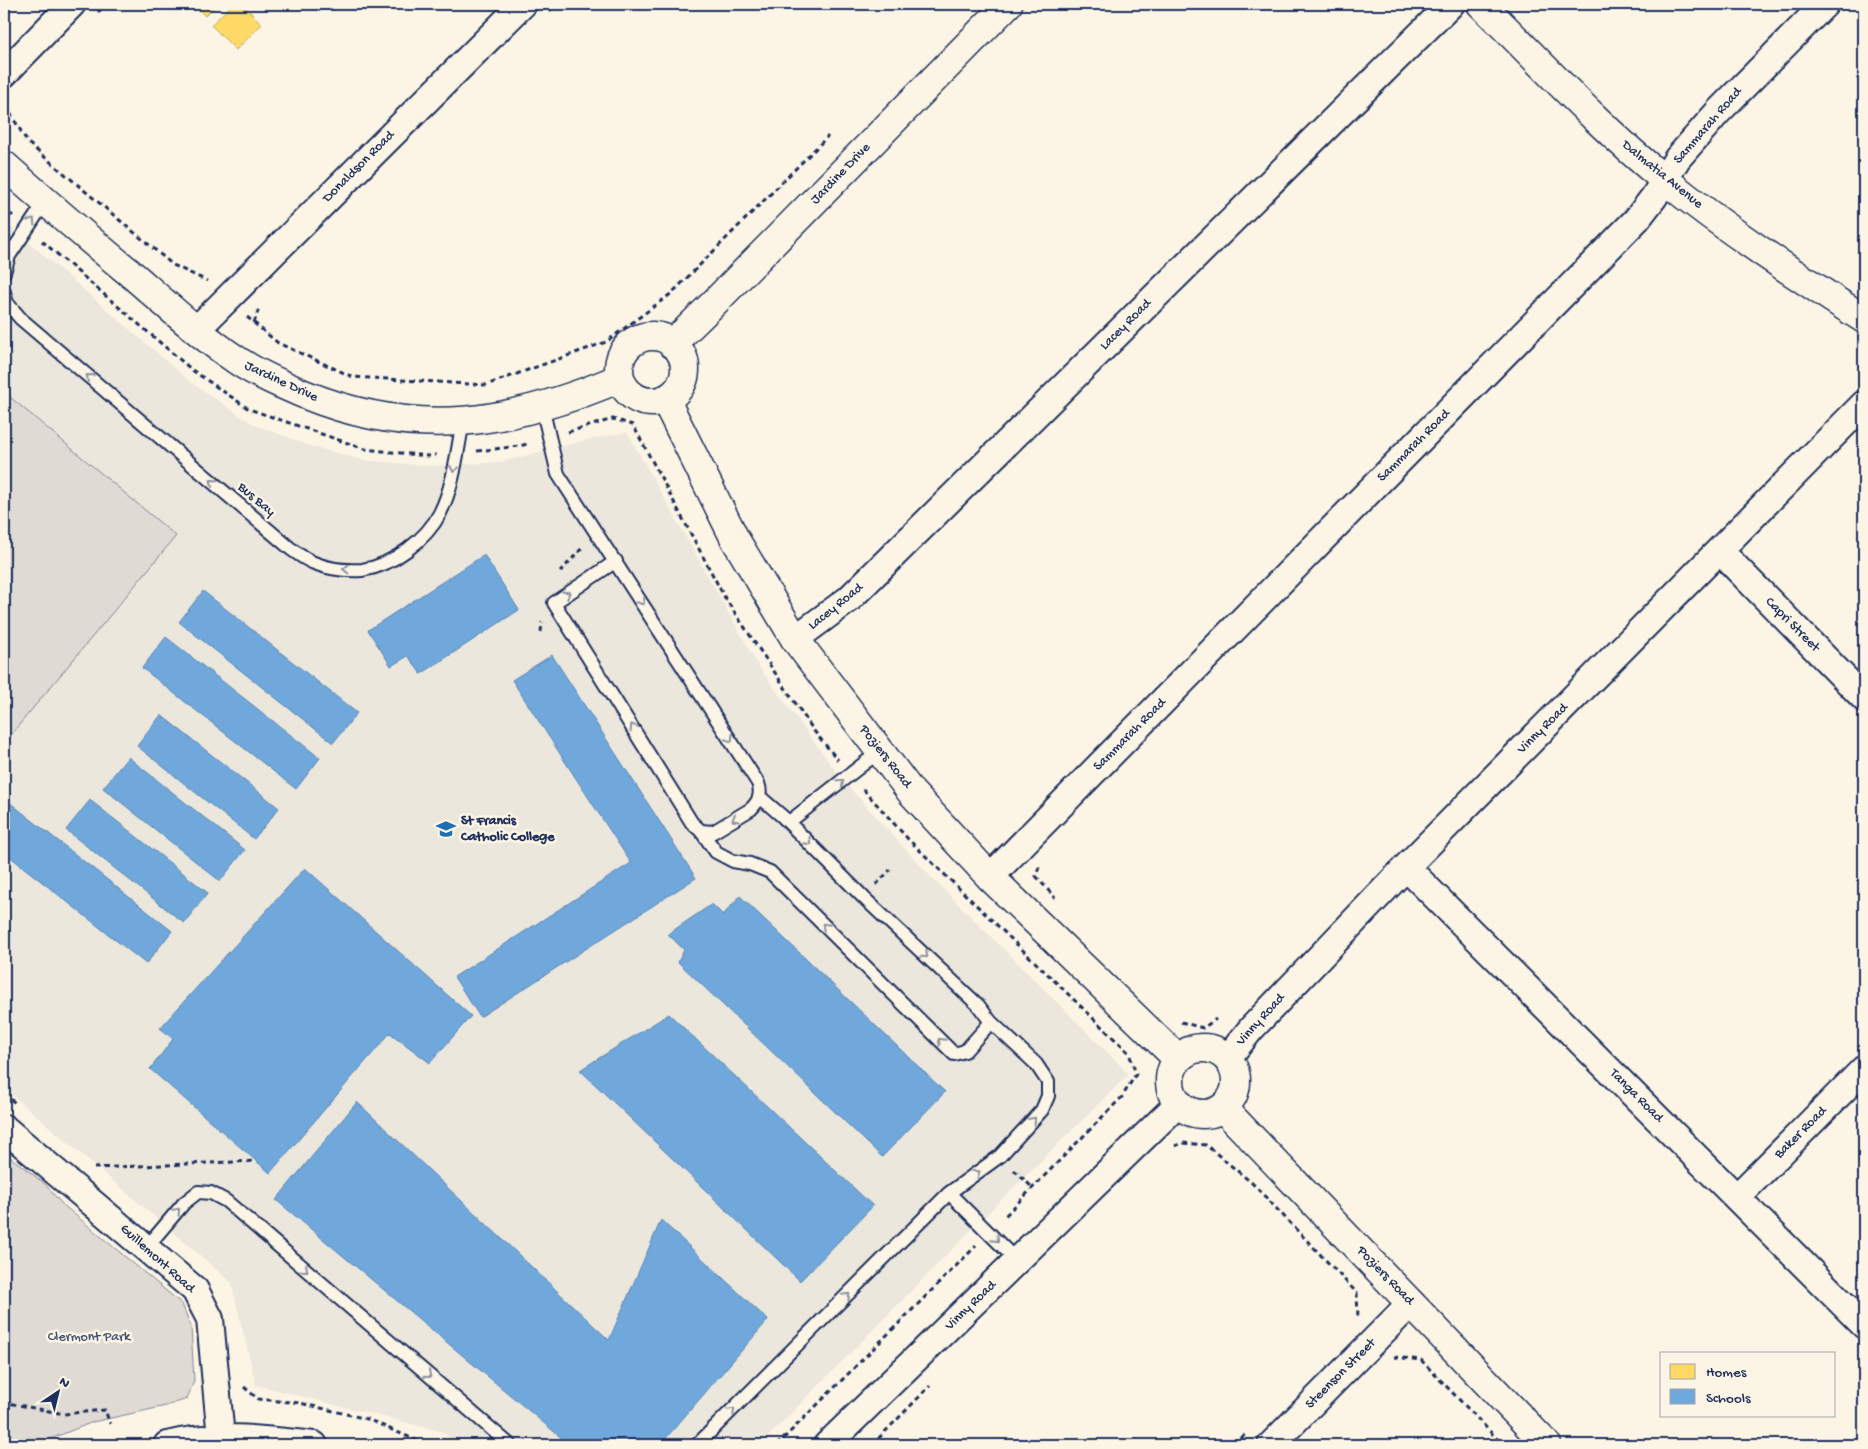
<svg xmlns="http://www.w3.org/2000/svg" width="1868" height="1449" viewBox="0 0 1868 1449" font-family="'Gochi Hand',sans-serif">
<style>
.built{fill:#ece7dc}
.green{fill:#dfdbd4;stroke:#7d8599}
.homes{fill:#ffd966;stroke:#bba664}
.schools{fill:#6fa8dc;stroke:#5684b6}
.lines{fill:none;stroke-linecap:round;stroke-linejoin:round}
.lane-casing{stroke:#1b2f5e;stroke-width:16}
.street-casing{stroke:#1b2f5e;stroke-width:30}
.secondary-casing{stroke:#1b2f5e;stroke-width:31}
.path{stroke:#1b2f5e;stroke-width:3;stroke-dasharray:5 4;stroke-linecap:butt}
.lane{stroke:#fcf5e5;stroke-width:12}
.street{stroke:#fcf5e5;stroke-width:26}
.secondary{stroke:#fcf5e5;stroke-width:28}
.oneway{stroke:#8c92a2}
.labels{text-anchor:middle;dominant-baseline:central;stroke-width:5;stroke-linejoin:round;paint-order:stroke}
.street-label{font-size:14px;fill:#1b2f5e;stroke:#fcf5e5}
.poi-label{font-size:14px;font-weight:bold;fill:#1b2f5e;stroke:#fcf5e5;text-anchor:start}
.park-label{font-size:14px;fill:#425176;stroke:#fcf5e5}
</style>
<rect width="100%" height="100%" fill="#fcf5e5"/>
<filter id="ink" filterUnits="userSpaceOnUse"><feTurbulence type="fractalNoise" baseFrequency=".02" numOctaves="2"/><feDisplacementMap in="SourceGraphic" scale="10" xChannelSelector="R" yChannelSelector="G"/><feConvolveMatrix kernelMatrix="1 2 1 2 8 2 1 2 1" color-interpolation-filters="sRGB"/></filter>
<g filter="url(#ink)">
<path class="built" d="M4,221L193,384L253,424L310,446L363,460L430,466L501,462L578,442L627,432L759,667L843,781L932,878L1129,1074L979,1222L760,1445H459L443,1432L256,1385L231,1282L4,1088Z"/>
<path class="green" d="M4,392L176,536L4,743Z
M4,1154L10,1157L44,1183L62,1204L182,1304L191,1327L194,1381L187,1399L166,1406L93,1422L35,1445H4Z"/>
<path class="homes" d="M193,4H217L205,16Z
M233,4H242L262,24L236,50L211,25Z"/>
<path class="schools" d="M484,555L519,610L421,674L408,656L391,666L368,630Z
M203,591L357,713L333,743L179,622Z
M166,637L320,758L296,789L142,668Z
M552,655L696,878L480,1017L454,977L631,863L512,680Z
M161,715L279,808L254,839L137,746Z
M128,757L245,850L220,881L103,788Z
M4,798L172,931L146,964L4,852Z
M90,800L208,893L184,923L66,830Z
M305,868L471,1016L430,1063L390,1033L270,1173L150,1069L173,1039L160,1028Z
M740,896L945,1092L882,1157L678,962L684,950L668,934L712,904L723,915Z
M669,1014L873,1206L800,1281L580,1070Z
M357,1102L609,1340L661,1220L768,1320L660,1445H570L276,1200Z"/>
<g class="lines">
<defs>
<path id="lane" d="M4,272L9,256L45,202
M4,292L7,303L21,319L291,549C298,554 306,560 314,563C329,569 347,571 362,570C392,566 427,539 440,513C454,485 457,452 463,421
M542,407L558,474L758,783C762,794 759,801 751,809L713,832L701,831L692,823L554,603L616,561
M789,822L880,751
M701,831L716,852L733,861L750,864L770,872L954,1054L965,1051L991,1022L978,1005L864,898L783,817L760,797
M949,1193L1017,1261
M146,1248L184,1203L198,1192L211,1193L226,1201L510,1445
M697,1445L949,1193L1000,1156L1042,1110L1048,1096V1082L1036,1064L991,1022"/>
<path id="street" d="M4,74L72,4
M196,330L523,4
M1720,551L1864,698
M795,639L849,599L1451,4
M1406,867L1864,1325
M990,877L1637,219L1654,197L1677,159L1718,112L1825,4
M1227,1059L1251,1029L1406,867L1864,404
M4,1128L195,1290L210,1319L221,1438
M1737,1197L1864,1069
M167,1445C214,1432 266,1440 314,1445
M827,1445L1179,1103
M1271,1445L1411,1303"/>
<path id="secondary" d="M1481,4C1541,63 1599,127 1665,180C1728,231 1796,275 1864,319
M4,165C47,203 91,241 136,278C169,307 202,337 238,361C259,375 283,385 306,395C418,440 512,424 620,378
M619 369a33 33 0 1 1 66 0a33 33 0 1 1-66 0Z
M672,344L712,305L1008,4
M665,399L735,539L795,639L911,792L990,877L1178,1059
M1170 1081a33 33 0 1 1 66 0a33 33 0 1 1-66 0Z
M1223,1108L1547,1445"/>
</defs>
<use href="#lane" class="lane-casing"/>
<use href="#street" class="street-casing"/>
<use href="#secondary" class="secondary-casing"/>
<path class="path" d="M549,11L556,4
M98,12L106,4
M4,32L9,27
M4,106L9,111L28,143L173,265L207,281
M4,208L13,216
M42,241L192,370L249,409L365,449L428,456L436,455
M247,317L278,343L353,377L486,385L606,342L672,293L828,136
M254,323L259,308
M568,432L613,419L633,425L725,598L814,731L838,760
M477,451L520,446L530,443
M560,572L583,547
M541,632L542,622
M863,789L908,839L1129,1053L1136,1074L1122,1097L1003,1218
M1039,867L1036,876L1055,898
M876,885L890,870
M1181,1022L1203,1028L1216,1019
M4,1093L15,1103
M1175,1146L1182,1143L1206,1145L1252,1183L1357,1293L1358,1318
M94,1168L256,1161
M1014,1170L1033,1188
M1394,1357L1421,1360L1503,1445
M244,1387L258,1399L300,1403L367,1419L427,1445
M4,1399L8,1403L64,1414L105,1410L110,1424
M777,1445L976,1246
M872,1445L930,1386
M1235,1445L1246,1433"/>
<use href="#lane" class="lane"/>
<use href="#street" class="street"/>
<use href="#secondary" class="secondary"/>
</g>
<defs><path id="oneway-chevron" d="M-2-3.5L2.5 0L-2 3.5" fill="none" stroke-width="1.6" stroke-linecap="round" stroke-linejoin="round" transform="scale(1.25)"/></defs>
<g class="oneway">
<use href="#oneway-chevron" transform="translate(32 221) rotate(-56)"/>
<use href="#oneway-chevron" transform="translate(89 377) rotate(-140)"/>
<use href="#oneway-chevron" transform="translate(454 469) rotate(101)"/>
<use href="#oneway-chevron" transform="translate(213 482) rotate(-140)"/>
<use href="#oneway-chevron" transform="translate(346 569) rotate(-178)"/>
<use href="#oneway-chevron" transform="translate(567 594) rotate(-34)"/>
<use href="#oneway-chevron" transform="translate(642 602) rotate(57)"/>
<use href="#oneway-chevron" transform="translate(633 727) rotate(-122)"/>
<use href="#oneway-chevron" transform="translate(730 739) rotate(57)"/>
<use href="#oneway-chevron" transform="translate(841 782) rotate(-40)"/>
<use href="#oneway-chevron" transform="translate(735 819) rotate(149)"/>
<use href="#oneway-chevron" transform="translate(808 842) rotate(45)"/>
<use href="#oneway-chevron" transform="translate(825 926) rotate(-135)"/>
<use href="#oneway-chevron" transform="translate(925 955) rotate(43)"/>
<use href="#oneway-chevron" transform="translate(941 1041) rotate(-135)"/>
<use href="#oneway-chevron" transform="translate(1033 1120) rotate(-49)"/>
<use href="#oneway-chevron" transform="translate(977 1173) rotate(-36)"/>
<use href="#oneway-chevron" transform="translate(177 1211) rotate(-49)"/>
<use href="#oneway-chevron" transform="translate(996 1239) rotate(45)"/>
<use href="#oneway-chevron" transform="translate(305 1269) rotate(41)"/>
<use href="#oneway-chevron" transform="translate(847 1296) rotate(-45)"/>
<use href="#oneway-chevron" transform="translate(428 1375) rotate(41)"/>
<use href="#oneway-chevron" transform="translate(732 1411) rotate(-45)"/>
</g>
</g>
<defs>
<symbol id="school-bare" viewBox="-9 -9 18 18"><path d="M0-5L7-2L0 1L-7-2ZM-4 1L0 2.5L4 1V4Q0 6-4 4Z" fill="#1f6fb2" stroke="#fcf5e5" stroke-width="2.5" paint-order="stroke"/></symbol>
</defs>
<g fill-rule="evenodd">
<use href="#school-bare" x="432" y="815" width="28" height="28"/>
</g>
<g class="labels">
<g class="street-label">
<text transform="translate(1708 126) rotate(-49)">Sammarah Road</text>
<text transform="translate(359 167) rotate(-45)">Donaldson Road</text>
<text transform="translate(841 174) rotate(-46)">Jardine Drive</text>
<text transform="translate(1662 175) rotate(39)">Dalmatia Avenue</text>
<text transform="translate(1126 325) rotate(-45)">Lacey Road</text>
<text transform="translate(281 382) rotate(25)">Jardine Drive</text>
<text transform="translate(1414 446) rotate(-45)">Sammarah Road</text>
<text transform="translate(256 500) rotate(40)">Bus Bay</text>
<text transform="translate(836 607) rotate(-39)">Lacey Road</text>
<text transform="translate(1792 625) rotate(45)">Capri Street</text>
<text transform="translate(1543 729) rotate(-45)">Vinny Road</text>
<text transform="translate(1130 735) rotate(-45)">Sammarah Road</text>
<text transform="translate(885 757) rotate(52)">Poziers Road</text>
<text transform="translate(1261 1020) rotate(-48)">Vinny Road</text>
<text transform="translate(1636 1096) rotate(45)">Tanga Road</text>
<text transform="translate(1801 1133) rotate(-45)">Baker Road</text>
<text transform="translate(157 1259) rotate(42)">Guillemont Road</text>
<text transform="translate(1385 1276) rotate(46)">Poziers Road</text>
<text transform="translate(971 1306) rotate(-44)">Vinny Road</text>
<text transform="translate(1341 1374) rotate(-45)">Steenson Street</text>
</g>
<g class="poi-label">
<text x="461" y="821">St Francis<tspan x="461" dy="16">Catholic College</tspan></text>
</g>
<g class="park-label">
<text x="89" y="1337">Clermont Park</text>
</g>
</g>
<rect width="1868" height="1449" fill="none" stroke="#fcf5e5" stroke-width="20"/>
<rect x="10" y="10" width="1848" height="1429" fill="none" stroke="#1b2f5e" stroke-width="2" filter="url(#ink)"/>
<rect x="1660" y="1352" width="175" height="65" fill="#fcf5e5" stroke="#a2a6af"/>
<rect x="1670" y="1364" width="25" height="15" fill="#ffd966" stroke="#a2a6af"/>
<text x="1706" y="1376" font-size="15" fill="#1b2f5e">Homes</text>
<rect x="1670" y="1389" width="25" height="15" fill="#6fa8dc" stroke="#a2a6af"/>
<text x="1706" y="1402" font-size="15" fill="#1b2f5e">Schools</text>
<g transform="translate(58 1392) rotate(35)" stroke="#fcf5e5" stroke-width="4" paint-order="stroke">
<path d="M0-4L9 19L0 12L-9 19Z" fill="#1b2f5e"/>
<text y="-8" font-size="14" font-weight="bold" text-anchor="middle" fill="#1b2f5e">N</text>
</g>
</svg>
